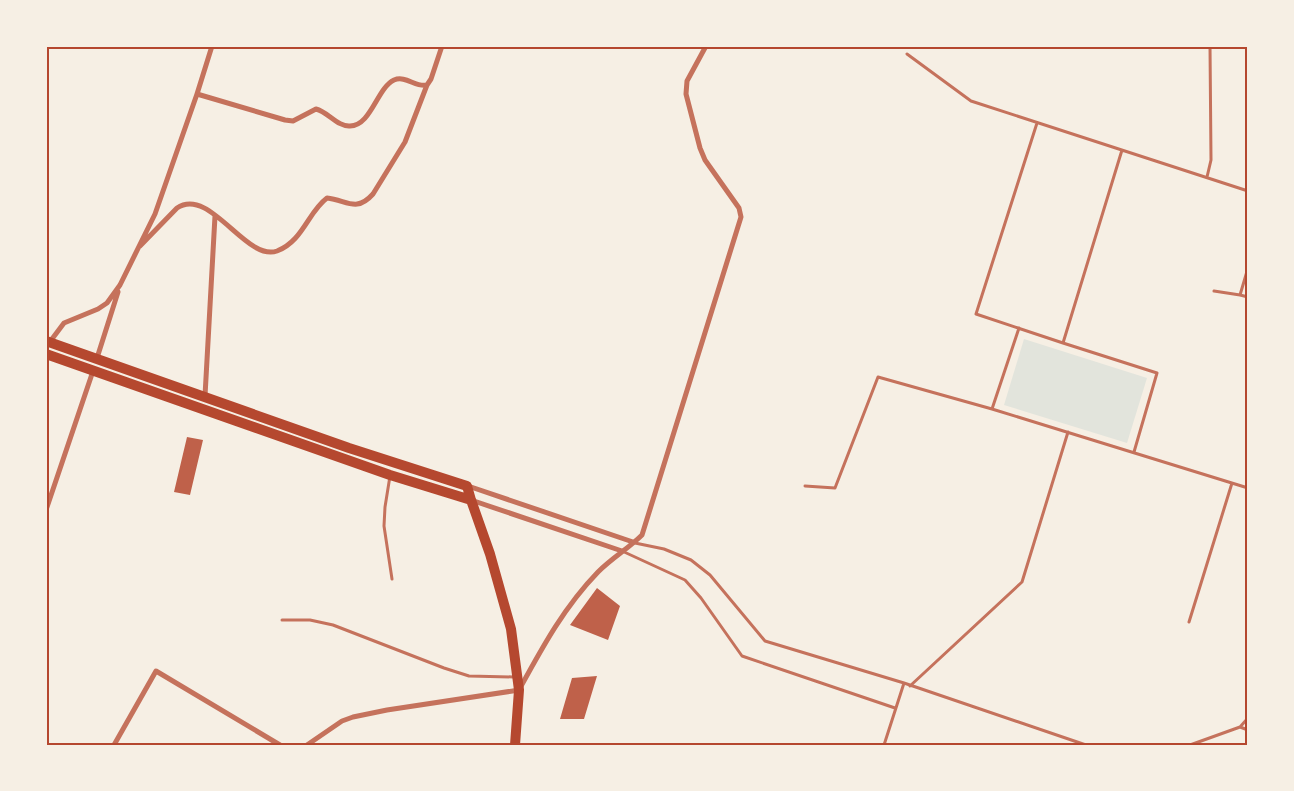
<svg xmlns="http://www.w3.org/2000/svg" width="1294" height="791" viewBox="0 0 1294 791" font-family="Poppins,sans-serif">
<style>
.green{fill:#e2e4dc}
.building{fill:#bf614a}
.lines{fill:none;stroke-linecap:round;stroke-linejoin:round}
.service{stroke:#c5725c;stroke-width:3}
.minor{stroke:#c5725c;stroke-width:5}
.primary{stroke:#b5482f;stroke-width:10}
.neatline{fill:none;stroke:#b5482f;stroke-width:2}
</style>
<rect width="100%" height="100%" fill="#f6efe4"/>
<path class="green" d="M1024,339L1147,378L1127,443L1004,405Z"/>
<path class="building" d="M187,437L203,440L190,495L174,492Z
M597,588L620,606L608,640L570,625Z
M597,676L584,719H560L572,678Z"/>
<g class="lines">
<path class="service" d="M907,54L971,101L1248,191
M1037,123L976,314L1063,343L1122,150
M1207,177L1211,160L1210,46
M1214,291L1240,295L1248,268
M1240,295L1248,297
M1063,343L1157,373L1134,452
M992,409L1248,488
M390,476L385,507L384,526L392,579
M805,486L835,488L878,377L992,409L1019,328
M635,543L664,549L691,560L710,575L765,641L904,683L1086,745
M622,551L685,580L701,598L742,656L895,708
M282,620H310L333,625L444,668L469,676L514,677
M1189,622L1232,483
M910,686L1022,582L1068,432
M1240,727L1248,718
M884,745L904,683
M1190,745L1240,727L1248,730"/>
<path class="minor" d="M197,94L285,120L293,121L316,109C328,112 338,127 350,126C371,126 377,88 394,80C406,75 416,88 427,85L431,79L442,46
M140,246L177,208C210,186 246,262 277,251C303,241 308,212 327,198C347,200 356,213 373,194L405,142L427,85
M46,347L64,323L98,309L107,303L120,285L155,214L197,94L212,46
M97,358L118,292
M205,396L215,216
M468,486L633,542
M471,500L622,551
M46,510L93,371
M114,745L156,671L280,745
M307,745L342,721L353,717L387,710L519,690C542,648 564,607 598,572C612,558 629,548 642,535L741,217L739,208L705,160L700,148L686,94L687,81L706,46"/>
<path class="primary" d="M46,341L349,448L467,486L471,500L490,554L511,629L519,690L515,745
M46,354L390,475L471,500"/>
</g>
<rect width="1294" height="791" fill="none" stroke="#f6efe4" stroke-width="95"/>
<rect x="48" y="48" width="1198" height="696" class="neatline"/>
</svg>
